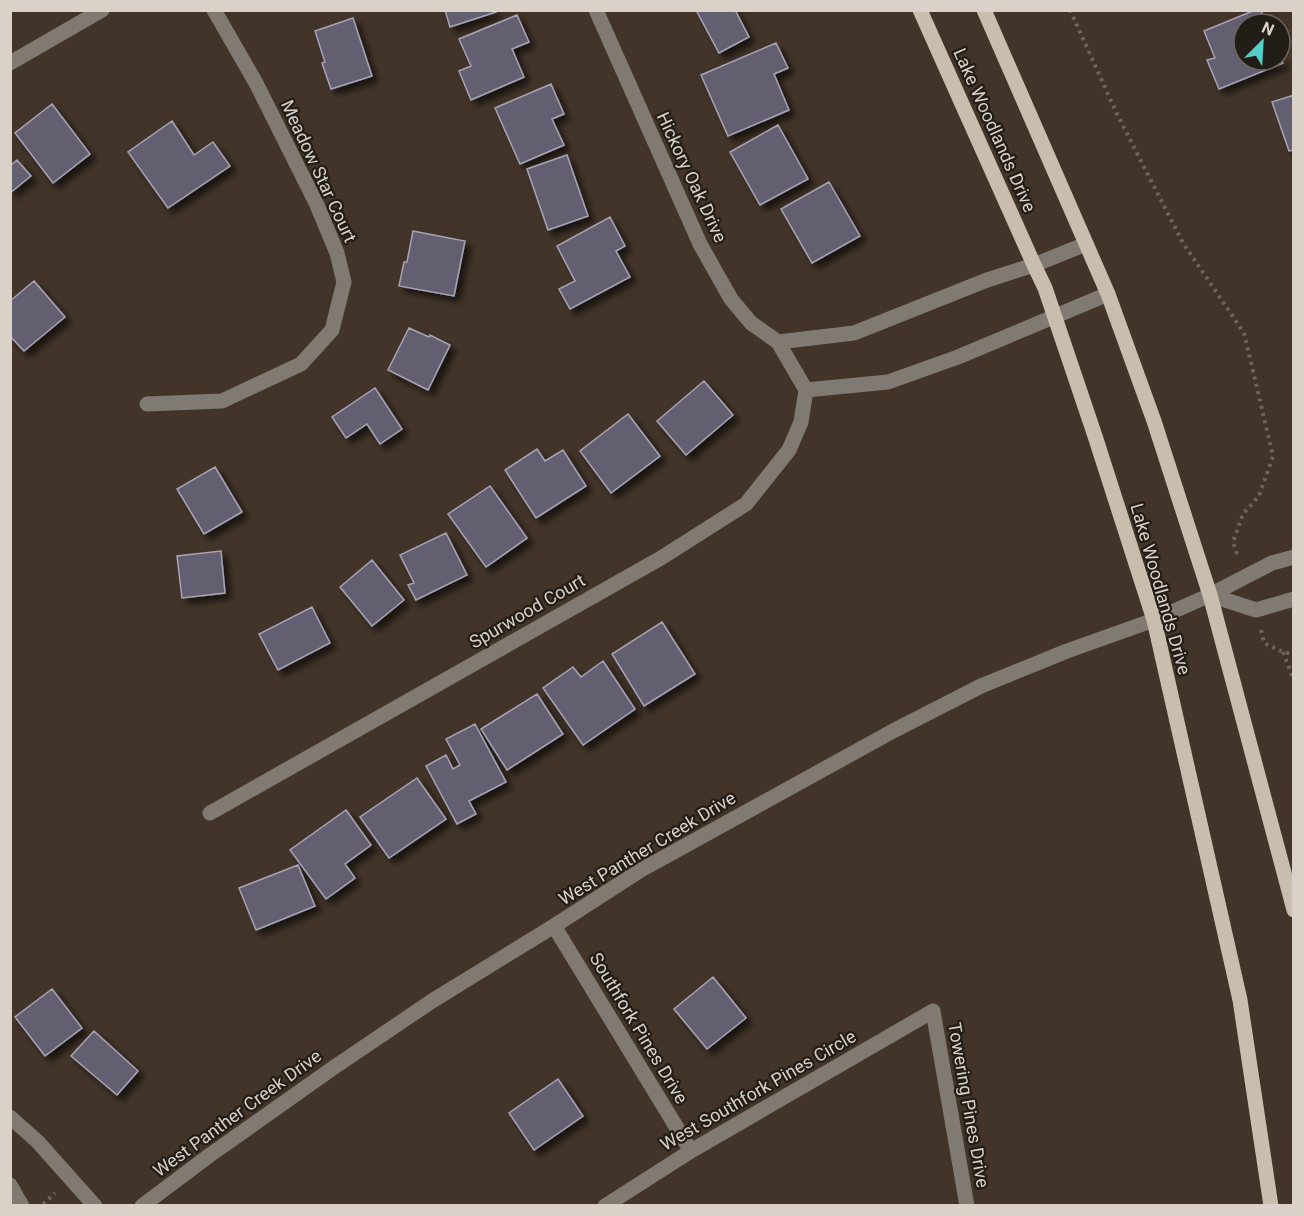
<svg xmlns="http://www.w3.org/2000/svg" width="1304" height="1216" viewBox="0 0 1304 1216" font-family="Roboto,sans-serif">
<style>
.building{fill:#635f71;stroke:#a7a3b7;stroke-width:1.5;filter:url(#shadow)}
.lines{fill:none;stroke-linecap:round;stroke-linejoin:round}
.path{stroke:#706459;stroke-width:4;stroke-dasharray:3 4.5;stroke-linecap:butt}
.minor{stroke:#807a73;stroke-width:15}
.major{stroke:#c9bdae;stroke-width:15}
.labels{text-anchor:middle;dominant-baseline:central;stroke-width:4.5;stroke-linejoin:round;paint-order:stroke}
.street-label{font-size:18px;fill:#dad1c9;stroke:#231d17}
</style>
<defs>
<filter id="shadow"><feDropShadow dx="5.5" dy="5.5" stdDeviation="3" flood-color="#0009"/></filter>
</defs>
<rect width="100%" height="100%" fill="#423428"/>
<path class="building" d="M445,10H495L496,12L450,27Z
M696,10H735L749,37L719,53Z
M1255,10H1261L1266,24H1244V60H1280V56L1283,63L1219,89L1207,60L1215,58L1204,31Z
M517,15L529,42L512,49L524,77L471,100L459,71L471,66L459,39Z
M353,18L372,76L331,89L322,63L325,62L315,31Z
M776,43L788,68L774,74L789,110L728,136L701,75Z
M551,84L564,114L552,119L564,145L520,164L495,108Z
M1294,95V150L1289,151L1272,102Z
M52,104L90,154L53,183L15,133Z
M172,121L194,155L213,142L230,166L168,208L128,152Z
M778,125L808,179L760,205L730,152Z
M567,155L588,216L548,230L527,169Z
M17,160L31,176L10,193V166Z
M829,182L860,236L812,263L781,209Z
M610,217L625,246L616,251L630,277L570,309L559,289L575,281L557,246Z
M413,231L465,241L454,296L399,286L404,262H407Z
M34,281L65,317L24,351L10,336V301Z
M409,328L429,337L430,335L450,345L428,390L388,370Z
M704,381L733,415L686,455L657,421Z
M375,388L402,429L380,444L367,424L346,438L332,417Z
M628,414L660,456L611,493L580,451Z
M537,449L545,461L563,450L586,486L536,518L505,470Z
M215,467L242,512L204,534L177,489Z
M490,486L527,538L486,567L448,514Z
M446,533L467,575L416,600L408,585L414,583L400,555Z
M221,551L225,593L182,598L177,556Z
M372,560L404,600L372,626L340,587Z
M312,607L330,643L278,670L259,634Z
M662,622L695,674L644,706L612,654Z
M603,661L635,709L583,745L543,688L573,667L581,677Z
M537,694L563,734L507,770L481,729Z
M475,724L506,782L469,801L476,814L457,824L426,766L446,755L453,769L460,765L446,739Z
M417,778L446,819L389,858L360,817Z
M346,810L371,845L345,864L355,878L326,899L290,850Z
M298,865L315,906L256,930L239,888Z
M713,977L746,1018L707,1049L674,1009Z
M52,989L82,1028L45,1056L15,1017Z
M94,1031L138,1071L117,1095L71,1056Z
M558,1079L583,1116L534,1150L509,1113Z"/>
<g class="lines">
<path class="path" d="M1070,10L1118,116L1183,243L1244,333L1273,456L1259,496L1243,514L1233,542L1238,557
M1261,630L1264,643L1283,652L1294,654
M1283,652L1294,681
M43,1204L55,1193"/>
<path class="minor" d="M596,10L700,244L731,299L751,323L778,342L806,390
M10,63L102,10
M778,342L854,333L987,280L1034,265L1086,244
M806,390L888,382L958,357L1108,294
M147,404L222,401L301,364L332,330L344,282L337,253L317,205L256,83L214,10
M1210,595L1256,610L1294,599
M210,813L661,558L746,504L789,450L801,422L806,390
M554,926L691,1151
M10,1117L38,1142L95,1206
M10,1185L22,1206
M142,1206L210,1155L333,1068L432,1001L554,926L641,870L893,731L981,686L1067,651L1154,620L1210,595L1272,563L1294,557
M605,1206L691,1151L933,1011L967,1206"/>
<path class="major" d="M920,10L1034,265L1045,288L1095,436L1154,620L1240,1000L1271,1206
M984,10L1108,294L1154,421L1210,595L1294,910"/>
</g>
<g class="labels">
<g class="street-label">
<text transform="translate(995 130) rotate(66)">Lake Woodlands Drive</text>
<text transform="translate(319 171) rotate(65)">Meadow Star Court</text>
<text transform="translate(692 177) rotate(65)">Hickory Oak Drive</text>
<text transform="translate(1161 589) rotate(74)">Lake Woodlands Drive</text>
<text transform="translate(527 611) rotate(-30)">Spurwood Court</text>
<text transform="translate(647 848) rotate(-31)">West Panther Creek Drive</text>
<text transform="translate(639 1028) rotate(59)">Southfork Pines Drive</text>
<text transform="translate(758 1090) rotate(-30)">West Southfork Pines Circle</text>
<text transform="translate(969 1105) rotate(80)">Towering Pines Drive</text>
<text transform="translate(237 1113) rotate(-36)">West Panther Creek Drive</text>
</g>
</g>
<rect width="1304" height="1216" fill="none" stroke="#dad1c9" stroke-width="24"/>
<g transform="translate(1262 42) rotate(24)"><circle r="28" fill="#231d17" stroke="#6c655e" stroke-width="1.5"/>
<path d="M0-4.5L10 22L0 15L-10 22Z" fill="#55cec6"/>
<text y="-9" font-size="16" font-weight="bold" text-anchor="middle" fill="#dad1c9">N</text>
</g>
</svg>
